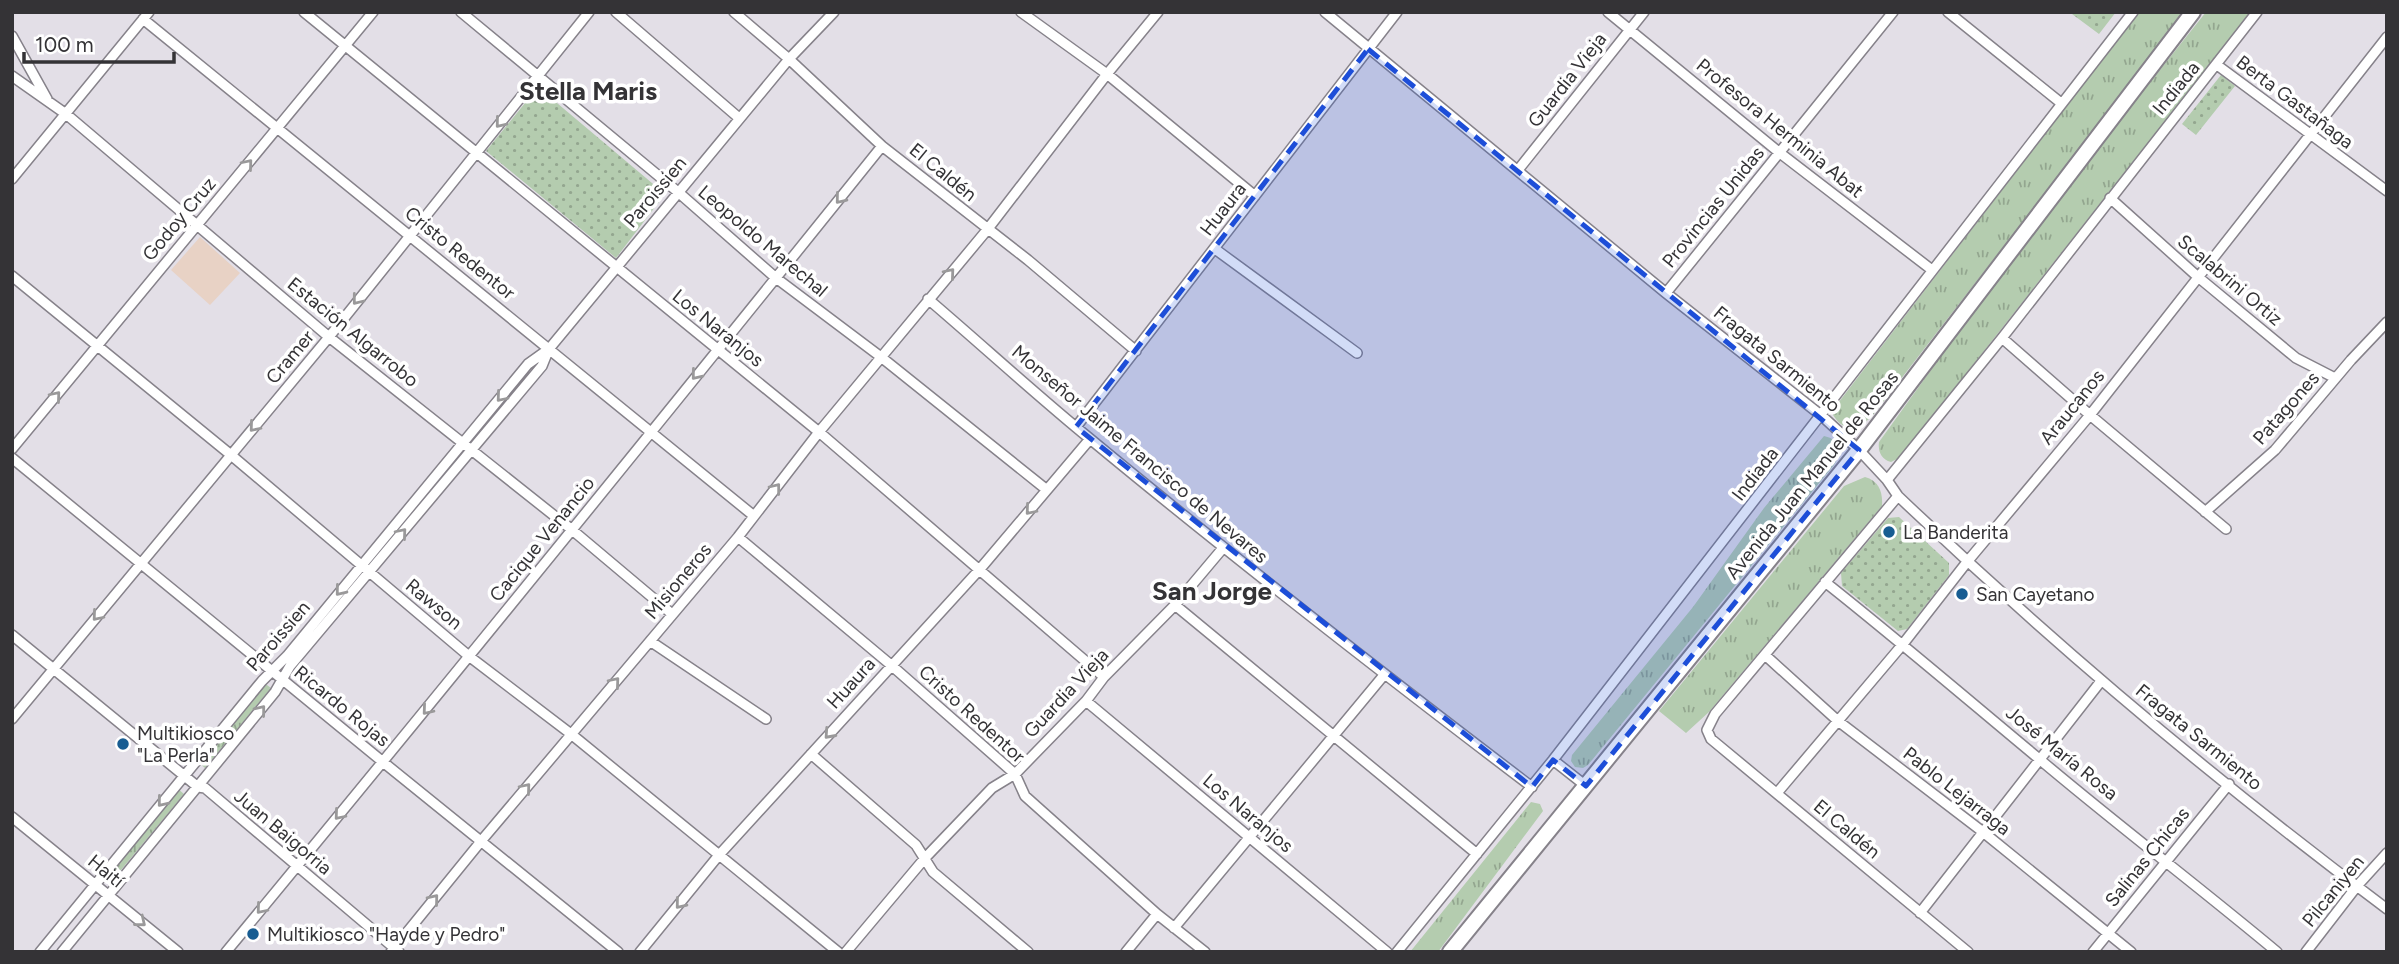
<svg xmlns="http://www.w3.org/2000/svg" width="2399" height="964" viewBox="0 0 2399 964" font-family="Figtree,sans-serif">
<style>
.commercial{fill:#e8d2c5}
.grass{fill:url(#grass-tufts)}
.park{fill:url(#park-dots)}
.lines{fill:none;stroke-linecap:round;stroke-linejoin:round}
.street-casing{stroke:#86828a;stroke-width:12}
.primary-casing{stroke:#86828a;stroke-width:18}
.street{stroke:#fff;stroke-width:9}
.primary{stroke:#fff;stroke-width:14}
.oneway{stroke:#9a999a}
.marked{fill:#1d4ed8;fill-opacity:0.2;stroke:#1d4ed8;stroke-width:5;stroke-dasharray:14 9;stroke-linejoin:round}
.poi-dot{fill:#185d92;stroke:#fff;stroke-width:2.5}
.labels{text-anchor:middle;dominant-baseline:central;stroke-width:7;stroke-linejoin:round;paint-order:stroke}
.street-label{font-size:19px;fill:#343336;stroke:#fff}
.poi-label{font-size:19px;fill:#343336;stroke:#fff;text-anchor:start}
.district-label{font-size:26px;font-weight:bold;fill:#343336;stroke:#fff}
</style>
<defs>
<pattern id="grass-tufts" width="24" height="20" patternUnits="userSpaceOnUse" patternTransform="scale(1.75)"><rect width="24" height="20" fill="#b4ccaf"/><path d="M3 7l-1-3M5 7V3M7 7l1-3M15 17l-1-3M17 17v-4M19 17l1-3" fill="none" stroke="#93a68f"/></pattern>
<pattern id="park-dots" width="8" height="8" patternUnits="userSpaceOnUse" patternTransform="scale(1.75)"><rect width="8" height="8" fill="#b4ccaf"/><path d="M2 2h.1M6 6h.1" fill="none" stroke="#93a68f" stroke-width="1.8" stroke-linecap="round"/></pattern>
</defs>
<rect width="100%" height="100%" fill="#e3dfe7"/>
<path class="commercial" d="M200,237L240,273L210,305L171,270Z"/>
<path class="grass" d="M2139,12H2185L1873,415C1859,430 1845,434 1833,415L1835,407Z
M2206,12H2251L1939,408L1897,459L1891,462C1881,459 1878,452 1879,442L1990,288L2108,135Z
M1824,436C1840,439 1842,452 1834,465L1588,765L1583,768L1575,767L1571,761L1572,755L1693,607L1764,508Z
M1865,477C1879,481 1883,492 1882,506L1709,712L1686,733L1659,711L1844,486Z
M263,682L271,688L205,768L198,762Z
M177,788L184,794L116,876L109,870Z
M1531,802L1540,804L1543,811L1438,952H1410Z"/>
<path class="park" d="M2073,12H2116L2099,34L2072,14Z
M2221,75L2235,86L2196,135L2182,124Z
M538,87L665,194L616,258L486,151Z
M1899,517L1949,563V575L1907,629L1898,631L1842,586L1841,573L1888,518Z"/>
<g class="lines">
<defs>
<path id="street" d="M304,12L819,432L1104,677
M461,12L678,192L776,278L881,357L1047,490
M616,12L739,118
M734,12L789,59L882,146L1028,260L1136,351
M1021,12L1107,74L1255,196
M1325,12L1666,293L1822,416L1859,450L1887,480L1898,496C2052,643 2216,781 2387,909
M1608,12L1780,153L1932,270
M1948,12L2061,103
M143,19L754,516
M12,36L47,99
M2217,65L2387,191
M12,76L66,114L329,337L571,529L672,614
M1518,170L1644,12
M12,179L149,12
M2110,198L2198,277L2296,358L2335,378
M1215,249L1357,353
M12,276L231,455L470,657L571,734L838,952
M1666,293L1893,12
M928,299C982,345 1034,393 1089,438C1234,558 1382,673 1532,787
M2002,338L2090,415L2226,529
M1076,427L1397,12
M12,449L373,12
M12,458L383,762L618,952
M1887,480L2002,338L2257,12
M1898,496L1715,714L1707,730L1711,739L1968,952
M2205,512L2275,450L2351,360L2387,322
M738,537L891,665L1015,774L1025,796L1157,914L1205,952
M1825,582C1897,639 1967,699 2038,758C2116,824 2198,886 2277,952
M1175,605L1477,854
M12,635L198,787L205,788L399,952
M650,641L766,719
M1765,655L1838,721L1983,832L2131,952
M1086,701L1387,952
M12,719L329,337L589,12
M811,754L916,845L933,872L1028,952
M1553,760L1586,786
M1777,793L1903,644L1967,562L2090,415L2387,37
M12,817L178,952
M1920,913L2101,681
M1174,928L1384,675
M40,952L262,681L287,656L528,364L549,349L789,59L834,12
M62,952L275,692L290,666L542,366L548,351
M226,952C447,685 665,416 882,146
M391,952L482,840L738,537L819,432L987,230L1107,74L1158,12
M640,952L719,855L980,569L1090,439
M846,952L925,858L992,788L1015,774L1086,701L1104,677L1175,605L1223,548
M1126,952L1157,914
M1397,952L1553,760L2133,12
M2093,952L2229,784
M2306,952L2357,886L2387,853"/>
<path id="primary" d="M1450,952L1859,450L2193,12"/>
</defs>
<use href="#street" class="street-casing"/>
<use href="#primary" class="primary-casing"/>
<use href="#street" class="street"/>
<use href="#primary" class="primary"/>
</g>
<defs><path id="oneway-chevron" d="M-2-3.5L2.5 0L-2 3.5" fill="none" stroke-width="1.6" stroke-linecap="round" stroke-linejoin="round" transform="scale(1.75)"/></defs>
<g class="oneway">
<use href="#oneway-chevron" transform="translate(500 123) rotate(129)"/>
<use href="#oneway-chevron" transform="translate(248 164) rotate(-50)"/>
<use href="#oneway-chevron" transform="translate(840 199) rotate(129)"/>
<use href="#oneway-chevron" transform="translate(950 273) rotate(-50)"/>
<use href="#oneway-chevron" transform="translate(357 300) rotate(128)"/>
<use href="#oneway-chevron" transform="translate(696 375) rotate(129)"/>
<use href="#oneway-chevron" transform="translate(56 396) rotate(-50)"/>
<use href="#oneway-chevron" transform="translate(501 397) rotate(130)"/>
<use href="#oneway-chevron" transform="translate(254 427) rotate(130)"/>
<use href="#oneway-chevron" transform="translate(776 488) rotate(-52)"/>
<use href="#oneway-chevron" transform="translate(1030 510) rotate(130)"/>
<use href="#oneway-chevron" transform="translate(402 533) rotate(-50)"/>
<use href="#oneway-chevron" transform="translate(340 591) rotate(129)"/>
<use href="#oneway-chevron" transform="translate(97 616) rotate(130)"/>
<use href="#oneway-chevron" transform="translate(615 682) rotate(-50)"/>
<use href="#oneway-chevron" transform="translate(261 710) rotate(-51)"/>
<use href="#oneway-chevron" transform="translate(427 710) rotate(130)"/>
<use href="#oneway-chevron" transform="translate(829 734) rotate(132)"/>
<use href="#oneway-chevron" transform="translate(526 788) rotate(-50)"/>
<use href="#oneway-chevron" transform="translate(162 802) rotate(129)"/>
<use href="#oneway-chevron" transform="translate(339 815) rotate(130)"/>
<use href="#oneway-chevron" transform="translate(434 899) rotate(-51)"/>
<use href="#oneway-chevron" transform="translate(680 904) rotate(129)"/>
<use href="#oneway-chevron" transform="translate(261 909) rotate(130)"/>
<use href="#oneway-chevron" transform="translate(141 922) rotate(39)"/>
</g>
<path class="marked" d="M1368,49L1859,450L1586,786L1553,760L1532,787L1076,427Z"/>
<g class="poi-dot">
<circle cx="1889" cy="532" r="7"/>
<circle cx="1962" cy="594" r="7"/>
<circle cx="123" cy="744" r="7"/>
<circle cx="253" cy="934" r="7"/>
</g>
<g class="labels">
<g class="street-label">
<text transform="translate(1567 80) rotate(-52)">Guardia Vieja</text>
<text transform="translate(2176 88) rotate(-51)">Indiada</text>
<text transform="translate(2295 102) rotate(37)">Berta Gastañaga</text>
<text transform="translate(1780 128) rotate(39)">Profesora Herminia Abat</text>
<text transform="translate(943 172) rotate(39)">El Caldén</text>
<text transform="translate(655 192) rotate(-50)">Paroissien</text>
<text transform="translate(1713 207) rotate(-51)">Provincias Unidas</text>
<text transform="translate(1223 209) rotate(-52)">Huaura</text>
<text transform="translate(179 219) rotate(-50)">Godoy Cruz</text>
<text transform="translate(763 241) rotate(40)">Leopoldo Marechal</text>
<text transform="translate(460 253) rotate(39)">Cristo Redentor</text>
<text transform="translate(2230 280) rotate(40)">Scalabrini Ortiz</text>
<text transform="translate(718 328) rotate(39)">Los Naranjos</text>
<text transform="translate(353 332) rotate(39)">Estación Algarrobo</text>
<text transform="translate(290 357) rotate(-50)">Cramer</text>
<text transform="translate(1777 359) rotate(39)">Fragata Sarmiento</text>
<text transform="translate(2072 407) rotate(-51)">Araucanos</text>
<text transform="translate(2286 408) rotate(-49)">Patagones</text>
<text transform="translate(1140 454) rotate(40)">Monseñor Jaime Francisco de Nevares</text>
<text transform="translate(1755 474) rotate(-52)">Indiada</text>
<text transform="translate(1812 475) rotate(-51)">Avenida Juan Manuel de Rosas</text>
<text transform="translate(542 539) rotate(-51)">Cacique Venancio</text>
<text transform="translate(678 581) rotate(-50)">Misioneros</text>
<text transform="translate(434 604) rotate(40)">Rawson</text>
<text transform="translate(278 636) rotate(-49)">Paroissien</text>
<text transform="translate(851 683) rotate(-48)">Huaura</text>
<text transform="translate(1066 693) rotate(-47)">Guardia Vieja</text>
<text transform="translate(342 706) rotate(39)">Ricardo Rojas</text>
<text transform="translate(972 714) rotate(42)">Cristo Redentor</text>
<text transform="translate(2199 737) rotate(39)">Fragata Sarmiento</text>
<text transform="translate(2062 753) rotate(39)">José María Rosa</text>
<text transform="translate(1957 791) rotate(38)">Pablo Lejarraga</text>
<text transform="translate(1248 813) rotate(40)">Los Naranjos</text>
<text transform="translate(1847 829) rotate(40)">El Caldén</text>
<text transform="translate(283 832) rotate(40)">Juan Baigorria</text>
<text transform="translate(2147 857) rotate(-51)">Salinas Chicas</text>
<text transform="translate(106 871) rotate(39)">Haití</text>
<text transform="translate(2333 891) rotate(-51)">Pilcaniyen</text>
</g>
<g class="poi-label">
<text x="1903" y="532">La Banderita</text>
<text x="1976" y="594">San Cayetano</text>
<text x="137" y="733">Multikiosco<tspan x="137" dy="22">"La Perla"</tspan></text>
<text x="267" y="934">Multikiosco "Hayde y Pedro"</text>
</g>
<g class="district-label">
<text x="588" y="91">Stella Maris</text>
<text x="1212" y="591">San Jorge</text>
</g>
</g>
<rect width="2399" height="964" fill="none" stroke="#343336" stroke-width="28"/>
<path d="M24 52v10h150v-10" fill="none" stroke="#343336" stroke-width="3.5"/>
<text x="35" y="52" font-size="21" fill="#343336" stroke="#ffffff" stroke-width="5" paint-order="stroke">100 m</text>
</svg>
